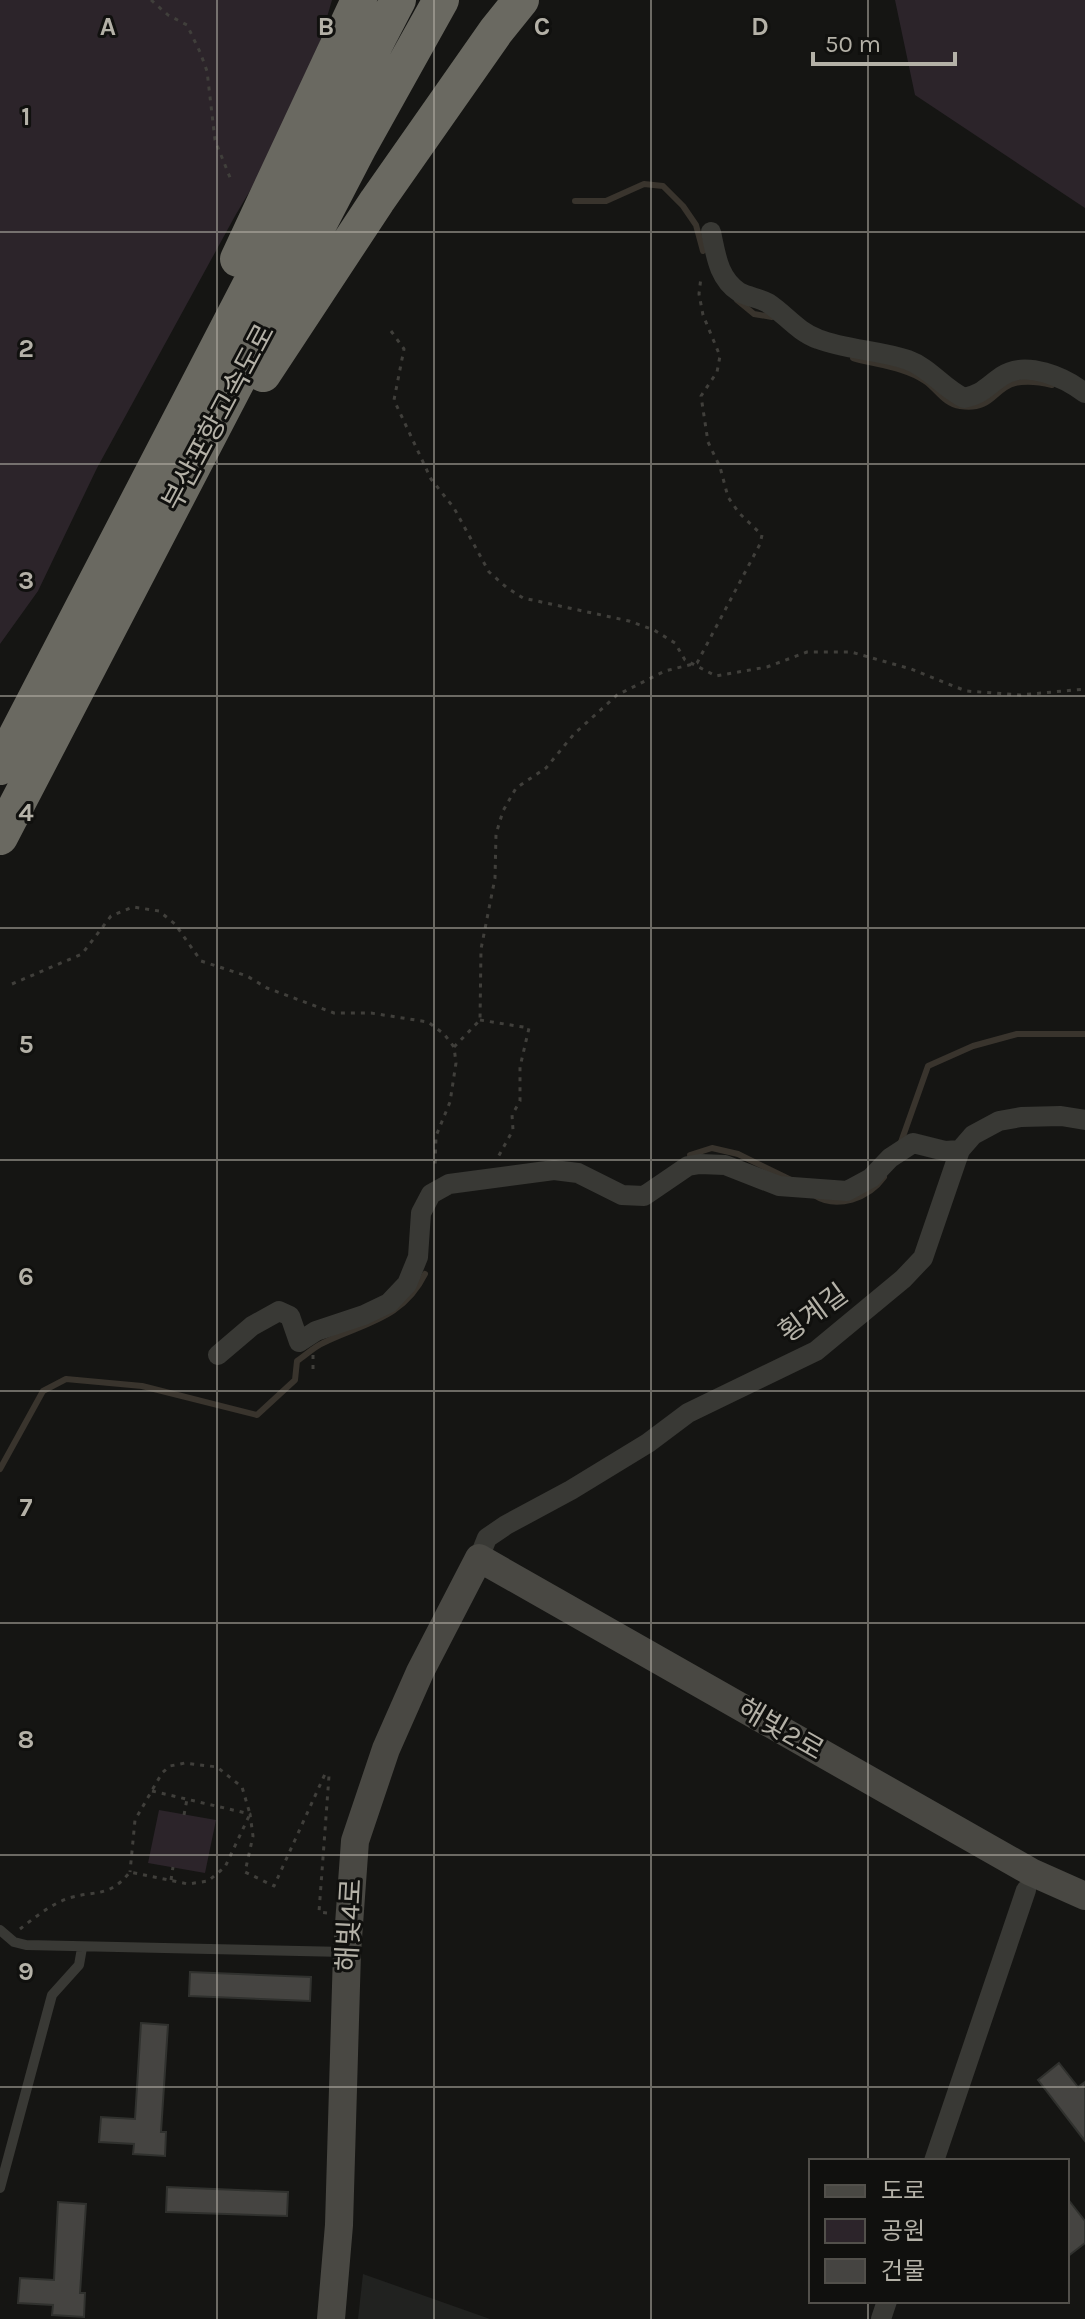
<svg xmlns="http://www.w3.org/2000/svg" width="1085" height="2319" viewBox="0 0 1085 2319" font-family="Karla,'Noto Sans KR',sans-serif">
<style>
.built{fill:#212220}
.green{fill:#2c242a}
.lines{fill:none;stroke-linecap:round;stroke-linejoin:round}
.stream{stroke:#39342d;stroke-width:6}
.building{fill:#454441;stroke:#30312e;stroke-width:2}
.path{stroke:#403f3b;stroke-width:3;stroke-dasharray:4 6;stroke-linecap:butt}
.lane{stroke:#393935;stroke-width:10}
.street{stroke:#393935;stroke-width:20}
.secondary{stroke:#494843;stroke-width:28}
.highway{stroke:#6a6961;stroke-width:36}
.grid{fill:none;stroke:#b4b1a7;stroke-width:2;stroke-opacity:0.55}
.labels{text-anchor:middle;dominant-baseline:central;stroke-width:6;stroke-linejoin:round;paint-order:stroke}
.street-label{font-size:28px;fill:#b4b1a7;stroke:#10100e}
.grid-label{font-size:26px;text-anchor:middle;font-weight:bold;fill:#b4b1a7;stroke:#10100e;stroke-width:6;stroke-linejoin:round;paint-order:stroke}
</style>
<rect width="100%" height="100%" fill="#151513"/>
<path class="built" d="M363,2274L490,2319H358Z"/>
<path class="green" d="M0,0H332L302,103L235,216L97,468L38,591L0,644Z
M895,0H1085V208L915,95Z
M159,1810L216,1820L205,1873L148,1863Z"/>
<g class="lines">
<path class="stream" d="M575,201H606L644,184L663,186L683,206L696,225L703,251
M737,300L754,314L772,317
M853,358C877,365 904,367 925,381C937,389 944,404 960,406C993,411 994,388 1015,383C1028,380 1040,382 1052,385
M901,1142L928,1066L973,1046L1017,1034H1085
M690,1155L712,1148L738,1154L791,1180
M814,1195C837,1210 869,1198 884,1177
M0,1469L43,1391L66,1379L142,1386L257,1415L295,1380L297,1361C306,1355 314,1347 323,1343C364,1323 403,1319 425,1274"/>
</g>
<path class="building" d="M190,1972L311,1977L310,2001L189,1996Z
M141,2023L168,2025L161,2132H166L165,2156L133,2154L134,2144L99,2142L101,2117L135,2119Z
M1059,2063L1078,2087L1085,2082V2141L1038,2080Z
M167,2187L288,2192L287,2216L166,2212Z
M1067,2198L1085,2221V2243L1067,2257Z
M58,2202L86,2204L80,2293H85L84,2317L52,2315L53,2305L18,2303L20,2278L54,2280Z"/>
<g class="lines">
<path class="path" d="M151,0L168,15L187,25L200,52L207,71L215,140L231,180
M391,331L404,349L394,400L431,479L454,508L489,572L506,587L523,598L629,621L654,630L675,643L685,660L716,676L767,667L807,652H851L911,669L966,691L1020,695L1085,689
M12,984L82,954L111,916L133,907L159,911L175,924L201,961L247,976L267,988L334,1013H371L428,1022L444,1034L454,1047L456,1063L450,1102L436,1136L435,1169
M480,1020L529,1028L520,1067V1101L512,1115L513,1130L497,1159
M454,1047L480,1020L481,949L495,878L496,834L503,811L516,788L546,768L574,734L617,695L665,671L697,663L760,544L762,535L739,513L728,497L720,467L708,442L701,396L717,372L720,356L703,315L699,294L701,277
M313,1369V1355
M152,1791L250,1814L253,1836L245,1872L274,1886L325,1774L329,1776L319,1912L327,1913
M184,1815L187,1799
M171,1880L173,1867
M20,1929C34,1918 51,1904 69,1898C96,1890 109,1898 130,1872L188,1884L208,1881L225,1867L250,1814L242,1787L217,1767L185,1763L170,1766L162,1773L135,1820L130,1872"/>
<path class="lane" d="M0,1930L14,1942L26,1945L345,1952
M0,2188L52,1995L79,1965L82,1948"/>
<path class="street" d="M711,232C716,255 718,278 739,292C748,297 759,298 768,303C785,314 798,332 818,339C847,350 879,350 908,360C930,368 943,388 964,398C983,394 986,387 1002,376C1026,360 1064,377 1085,393
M218,1355L252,1326L279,1311L290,1316L299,1342L316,1331L364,1315L389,1303L407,1284L418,1257L421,1213L431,1194L449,1184L554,1170L578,1173L622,1195L644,1196L688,1166L700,1164L725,1165L779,1186L847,1191L871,1178L890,1158L913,1143L945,1151L960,1150
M479,1558L487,1538L506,1525L571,1490L648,1443L688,1413L816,1351L903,1279L923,1258L960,1150L973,1135L999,1121L1021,1117L1061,1116L1085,1120
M934,2161L1026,1890
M881,2319L887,2301"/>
<path class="secondary" d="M331,2319L339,2225L347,1952L355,1841L386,1749L420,1672L479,1558L1031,1872L1085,1896"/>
<path class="highway" d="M238,259L359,0
M263,374L377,201L496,31L521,0
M0,767L398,0
M0,837L359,147L441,0"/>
</g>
<path class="grid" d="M217,0V2319M434,0V2319M651,0V2319M868,0V2161M0,232H1085M0,464H1085M0,696H1085M0,928H1085M0,1160H1085M0,1391H1085M0,1623H1085M0,1855H1085M0,2087H1085M868,2301V2319"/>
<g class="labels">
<g class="street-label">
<text transform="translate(218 417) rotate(-62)">부산포항고속도로</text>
<text transform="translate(813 1313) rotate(-36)">횡계길</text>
<text transform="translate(781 1729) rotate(30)">해빛2로</text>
<text transform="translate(349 1925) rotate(-87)">해빛4로</text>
</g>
</g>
<g class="grid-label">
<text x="108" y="35">A</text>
<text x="326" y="35">B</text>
<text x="542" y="35">C</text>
<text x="760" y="35">D</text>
<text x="26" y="125">1</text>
<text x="26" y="357">2</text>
<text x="26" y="589">3</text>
<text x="26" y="821">4</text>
<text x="26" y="1053">5</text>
<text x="26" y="1285">6</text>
<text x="26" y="1516">7</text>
<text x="26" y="1748">8</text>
<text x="26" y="1980">9</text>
</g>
<rect x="809" y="2159" width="260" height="144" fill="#10100e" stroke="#52504b" stroke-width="2"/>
<rect x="825" y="2185" width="40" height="12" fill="#494843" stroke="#52504b" stroke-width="2"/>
<text x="881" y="2199" font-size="24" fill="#b4b1a7">도로</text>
<rect x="825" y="2219" width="40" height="24" fill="#2c242a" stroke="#52504b" stroke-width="2"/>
<text x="881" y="2239" font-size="24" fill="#b4b1a7">공원</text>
<rect x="825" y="2259" width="40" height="24" fill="#454441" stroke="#52504b" stroke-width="2"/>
<text x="881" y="2279" font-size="24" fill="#b4b1a7">건물</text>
<path d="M813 52v12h142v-12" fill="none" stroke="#b4b1a7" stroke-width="4"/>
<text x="825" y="52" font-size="24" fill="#b4b1a7" stroke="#10100e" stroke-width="6" paint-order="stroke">50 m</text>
</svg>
